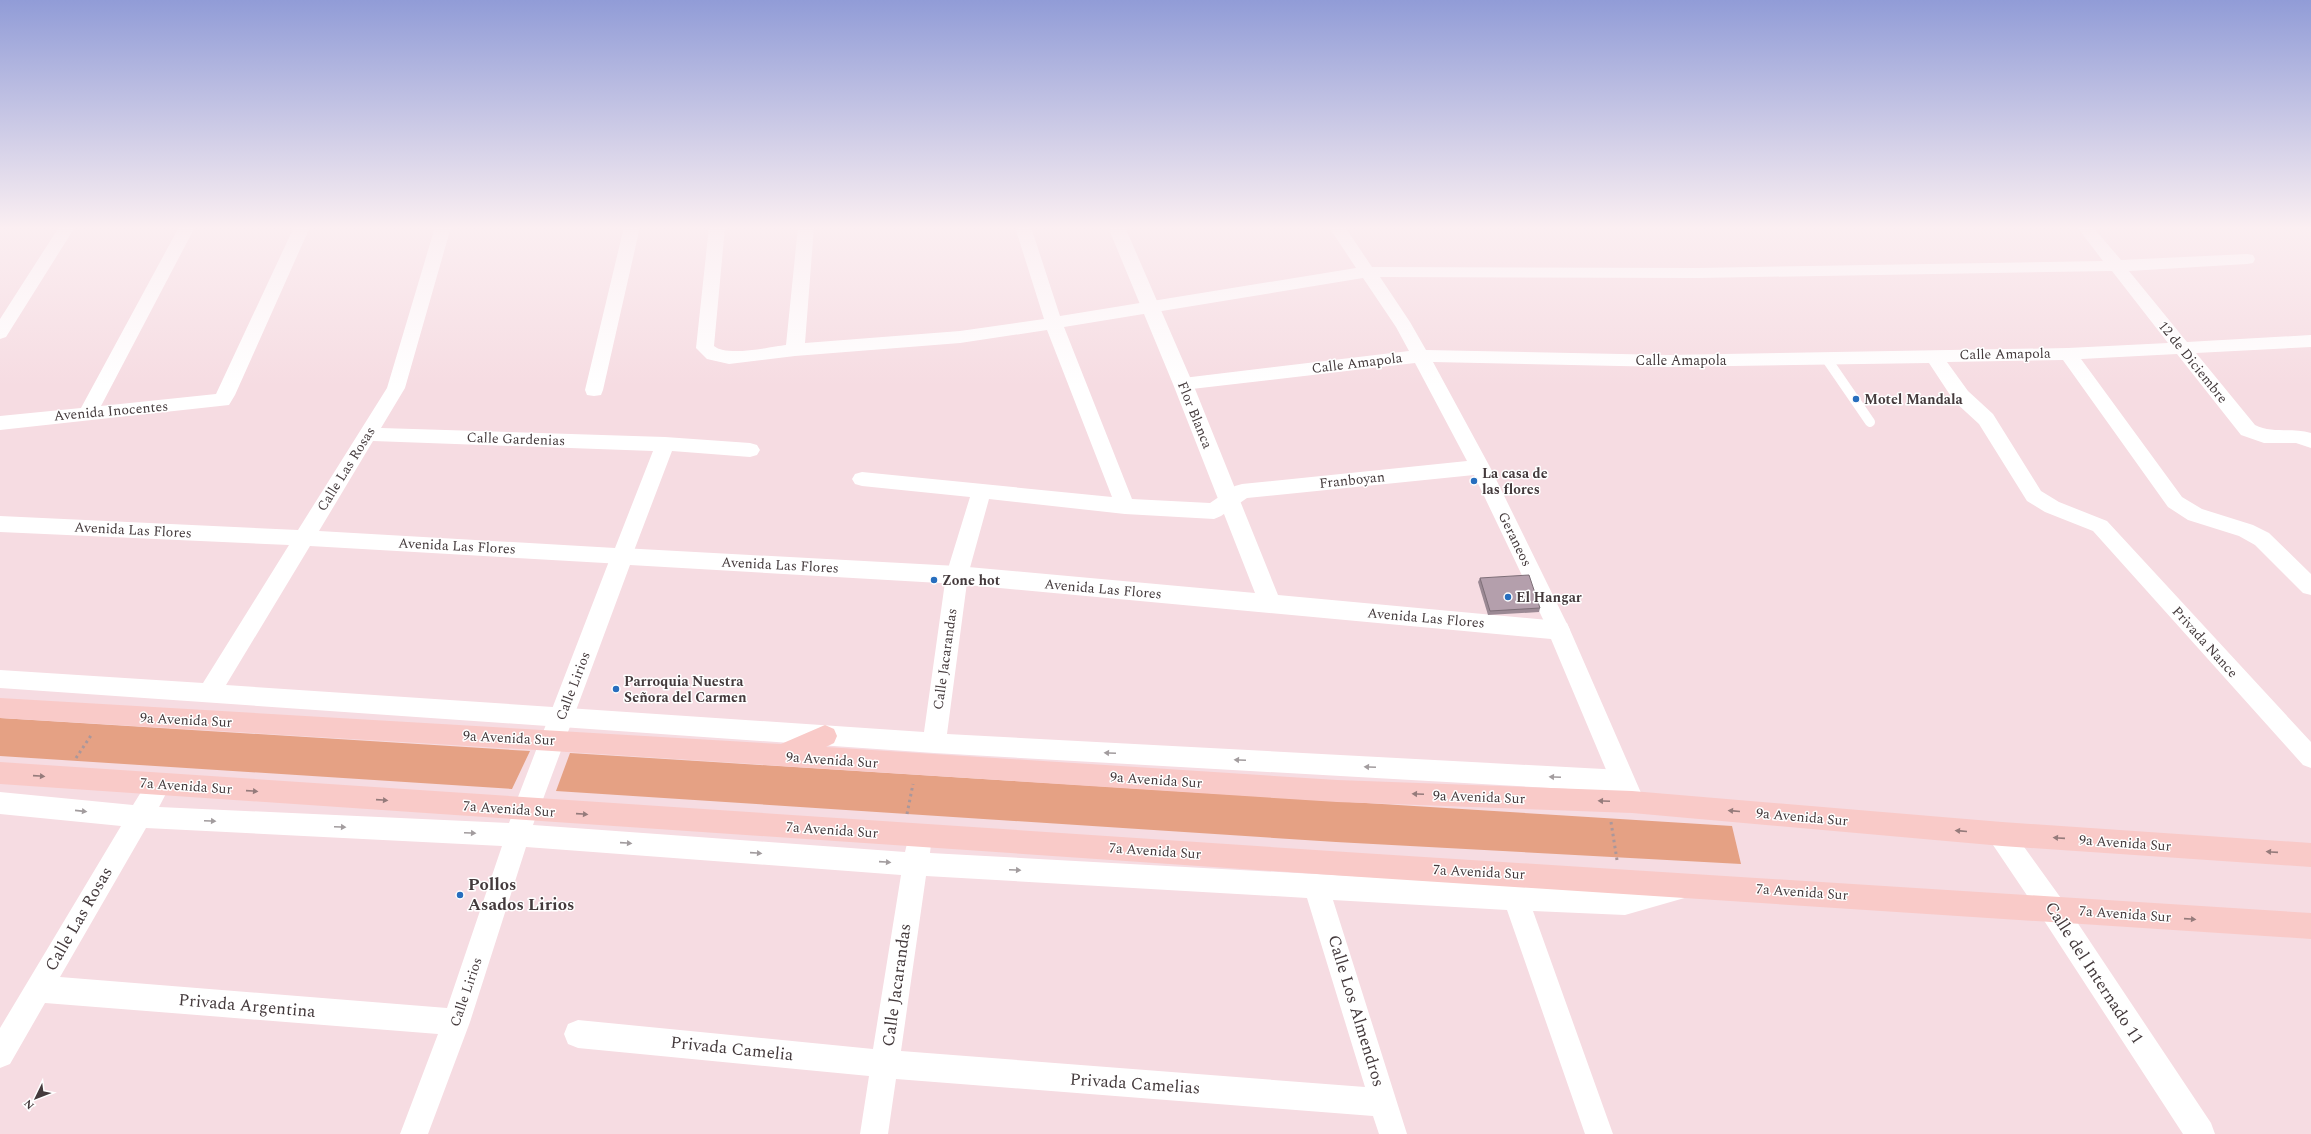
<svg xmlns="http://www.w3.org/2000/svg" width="2311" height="1134" viewBox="0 0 2311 1134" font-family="Spectral,serif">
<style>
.green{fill:#e5a184}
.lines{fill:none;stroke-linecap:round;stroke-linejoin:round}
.path{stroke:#aa979b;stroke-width:3;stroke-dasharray:2.5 3.5;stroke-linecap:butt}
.lane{stroke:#fff;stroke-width:10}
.street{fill:#fff;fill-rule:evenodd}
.secondary{fill:#fff;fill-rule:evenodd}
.primary{fill:#f9cac8;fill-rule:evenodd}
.wall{fill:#9b8994}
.building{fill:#b49fac;stroke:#7e6f78}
.oneway{fill:#a29c9e}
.oneway2{fill:#957b7b}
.poi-dot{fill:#276ebe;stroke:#fff;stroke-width:1.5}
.labels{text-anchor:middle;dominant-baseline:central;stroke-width:3;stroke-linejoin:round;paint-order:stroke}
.street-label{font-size:14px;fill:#443a3c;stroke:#fff}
.poi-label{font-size:14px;font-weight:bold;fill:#443a3c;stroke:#fff;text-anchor:start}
.near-poi-label{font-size:17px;font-weight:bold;fill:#443a3c;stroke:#fff;text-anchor:start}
.near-street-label{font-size:17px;fill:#443a3c;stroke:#fff}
</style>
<rect width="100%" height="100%" fill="#f6dce2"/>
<path class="green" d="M0,718L530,751L512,789L0,756Z
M570,753L1732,826L1741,864L1336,842L556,791Z"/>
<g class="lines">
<path class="path" d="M76,758L92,734
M907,814L913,784
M1611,822L1617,860"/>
<path class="lane" d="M1826,358L1870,422"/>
<path class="street" d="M59,227H75L6,337L0,339V319Z
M179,227H195L101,406L216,394L294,227H310L235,395L229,405L0,430V416L81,408Z
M435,227H451L405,388L381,428L665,437L750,443L757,445L760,450L757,455L750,457L672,451L632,556L629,562L622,564L310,546L226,685L924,732L946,575L970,497L862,486L855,484L852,479L855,474L862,472L1112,497L1047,330L960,343L795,356L729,364L707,359L696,348L709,227H725L714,346C727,357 769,347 786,345L798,227H814L805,343L960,331L1044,319L1015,227H1031L1060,316L1356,268L1329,227H1345L1372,267L1698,268L2103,261L2077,227H2093L2121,260L2247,254L2253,255L2255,259L2253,263L2247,264L2129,271L2187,342L2311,335V347L2196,353L2255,425C2272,434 2292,427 2311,433V448L2296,443H2264L2241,435L2177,354L2081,359L2182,497L2202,509L2253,525L2269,533L2311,574V595L2303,593L2255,545L2239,536L2188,520L2168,507L2063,360L1947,362L1968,391L1993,414L2041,491L2059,502L2107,521L2311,742V768L2303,765L2093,531L2045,512L2027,501L1979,424L1954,401L1929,363L1668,367L1433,362L1490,467L1570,630L1567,636L1559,639L1551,636L1474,475L1247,498L1221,516L1214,519L1125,514L989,499L968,575L947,734L1622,770L1630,774L1634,781L1630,788L1622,792L934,753L0,688V670L203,683L289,545L0,532V516L298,530L387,388ZM2112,271L2168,343L2068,348L1668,355L1426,350L1410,322L1380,277L1698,278ZM1363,278L1396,327L1409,351L1183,378L1176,380L1174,384L1176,388L1183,390L1415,363L1467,461L1242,484L1235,486L1210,503L1132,499L1064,327ZM373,441L653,451L615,548L319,531Z
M624,227H640L603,390L601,395L594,396L587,395L585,390Z
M159,773L167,776L171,784L159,807L509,823L517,802L526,799L535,802L538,810L533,825L905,852L911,827L920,824L929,827L932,835L930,853L1625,891L1679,877L1688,881L1692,889L1688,897L1625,915L1533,911L1613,1134H1585L1507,910L1333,900L1407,1134H1379L1373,1116L896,1079L888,1134H860L869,1076L578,1048L568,1044L564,1034L568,1024L578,1020L873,1049L901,875L526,847L470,1022L428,1134H400L438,1034L45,1003L10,1064L0,1068V1028L121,826L0,814V792L133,805L151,776ZM146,828L502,846L447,1008L60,977ZM926,876L1307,898L1365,1087L901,1051Z"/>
<path class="secondary" d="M1108,227H1125L1193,384L1278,595L1559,621L1567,623L1645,802L1641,810L1632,813L1623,810L1551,639L957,584L630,565L539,810L535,818L526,821L517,818L513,810L611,556L614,550L622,548L957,566L1255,593L1173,384Z
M2000,822L2009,826L2063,901L2211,1123L2215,1134H2183L2043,919L1991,842L1987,834L1991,826Z"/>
<path class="primary" d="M0,698L781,744L825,725L834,729L837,736L834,743L826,747L1337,780L1632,791L2002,822L2311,843V867L2002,846L1632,813L1337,802L552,751L0,718Z
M0,762L1346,852L2311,913V939L1346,876L0,784Z"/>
</g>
<path class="wall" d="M1480,578L1540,608L1539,612L1488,615L1478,582Z"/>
<path class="building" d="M1529,575L1540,608L1490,611L1480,578Z"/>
<defs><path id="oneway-solid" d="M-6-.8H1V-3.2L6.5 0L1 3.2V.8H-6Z"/></defs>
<g class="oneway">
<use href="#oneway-solid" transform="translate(1110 753) rotate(-177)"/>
<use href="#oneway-solid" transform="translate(1240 760) rotate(-177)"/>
<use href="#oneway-solid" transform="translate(1370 767) rotate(-177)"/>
<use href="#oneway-solid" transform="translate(1555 777) rotate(-177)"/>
<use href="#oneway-solid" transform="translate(81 811) rotate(6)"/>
<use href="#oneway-solid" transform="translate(210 821) rotate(3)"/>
<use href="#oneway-solid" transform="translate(340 827) rotate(3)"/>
<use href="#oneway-solid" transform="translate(470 833) rotate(3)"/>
<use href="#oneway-solid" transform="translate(626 843) rotate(4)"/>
<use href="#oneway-solid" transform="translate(756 853) rotate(4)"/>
<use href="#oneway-solid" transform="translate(885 862) rotate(4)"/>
<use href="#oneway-solid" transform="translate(1015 870) rotate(3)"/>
</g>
<g class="oneway2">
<use href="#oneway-solid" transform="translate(39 776) rotate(4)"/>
<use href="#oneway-solid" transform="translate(252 791) rotate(4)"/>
<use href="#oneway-solid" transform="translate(1418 794) rotate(-178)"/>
<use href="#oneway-solid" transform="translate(382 800) rotate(4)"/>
<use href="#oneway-solid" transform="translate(1604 801) rotate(-178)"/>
<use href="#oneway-solid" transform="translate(1734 811) rotate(-175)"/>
<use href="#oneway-solid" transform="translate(582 814) rotate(4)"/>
<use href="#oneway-solid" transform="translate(1961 831) rotate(-175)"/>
<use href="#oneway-solid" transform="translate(2059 838) rotate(-176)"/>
<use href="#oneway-solid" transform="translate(2272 852) rotate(-176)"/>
<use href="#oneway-solid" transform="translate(2190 919) rotate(4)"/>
</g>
<linearGradient id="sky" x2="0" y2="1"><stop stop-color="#919cd7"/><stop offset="0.59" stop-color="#fbeff2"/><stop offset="1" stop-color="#fbeff2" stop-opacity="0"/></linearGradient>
<rect width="2311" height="386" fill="url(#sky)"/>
<g class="poi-dot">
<circle cx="1856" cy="399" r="4"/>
<circle cx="1474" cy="481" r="4"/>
<circle cx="934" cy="580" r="4"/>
<circle cx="1508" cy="597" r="4"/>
<circle cx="616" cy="689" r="4"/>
<circle cx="460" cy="895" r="4"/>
</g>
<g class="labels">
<g class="street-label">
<text transform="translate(2005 354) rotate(-1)">Calle Amapola</text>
<text x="1681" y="360">Calle Amapola</text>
<text transform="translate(2193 362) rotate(51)">12 de Diciembre</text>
<text transform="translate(1357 363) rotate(-7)">Calle Amapola</text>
<text transform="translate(111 411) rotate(-5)">Avenida Inocentes</text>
<text transform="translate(1195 415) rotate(68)">Flor Blanca</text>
<text transform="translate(516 439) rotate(2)">Calle Gardenias</text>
<text transform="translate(346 469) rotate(-58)">Calle Las Rosas</text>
<text transform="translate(1352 480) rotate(-6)">Franboyan</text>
<text transform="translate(133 530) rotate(3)">Avenida Las Flores</text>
<text transform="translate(1515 539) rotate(64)">Geraneos</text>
<text transform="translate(457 546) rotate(3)">Avenida Las Flores</text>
<text transform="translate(780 565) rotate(3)">Avenida Las Flores</text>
<text transform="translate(1103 589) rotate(5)">Avenida Las Flores</text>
<text transform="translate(1426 618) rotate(5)">Avenida Las Flores</text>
<text transform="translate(2205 642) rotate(48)">Privada Nance</text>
<text transform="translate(945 659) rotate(-82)">Calle Jacarandas</text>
<text transform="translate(573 686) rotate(-69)">Calle Lirios</text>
<text transform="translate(186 720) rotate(3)">9a Avenida Sur</text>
<text transform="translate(509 738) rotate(3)">9a Avenida Sur</text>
<text transform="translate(832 760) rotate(4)">9a Avenida Sur</text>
<text transform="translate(1156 780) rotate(4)">9a Avenida Sur</text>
<text transform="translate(186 786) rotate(4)">7a Avenida Sur</text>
<text transform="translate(1479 797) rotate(2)">9a Avenida Sur</text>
<text transform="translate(509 809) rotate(4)">7a Avenida Sur</text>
<text transform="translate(1802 817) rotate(5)">9a Avenida Sur</text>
<text transform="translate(832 830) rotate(4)">7a Avenida Sur</text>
<text transform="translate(2125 843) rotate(4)">9a Avenida Sur</text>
<text transform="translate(1155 851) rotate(4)">7a Avenida Sur</text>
<text transform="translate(1479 872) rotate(3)">7a Avenida Sur</text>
<text transform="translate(1802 892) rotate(4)">7a Avenida Sur</text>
<text transform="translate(2125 914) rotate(4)">7a Avenida Sur</text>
<text transform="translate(466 992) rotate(-71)">Calle Lirios</text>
</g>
<g class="poi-label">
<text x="1864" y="399">Motel Mandala</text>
<text x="1482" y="473">La casa de<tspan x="1482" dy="16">las flores</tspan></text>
<text x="942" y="580">Zone hot</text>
<text x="1516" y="597">El Hangar</text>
<text x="624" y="681">Parroquia Nuestra<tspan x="624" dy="16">Señora del Carmen</tspan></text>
</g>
<g class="near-poi-label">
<text x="468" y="885">Pollos<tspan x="468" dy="20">Asados Lirios</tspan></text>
</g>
<g class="near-street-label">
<text transform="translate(79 919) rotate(-60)">Calle Las Rosas</text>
<text transform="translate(2094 973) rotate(57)">Calle del Internado 11</text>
<text transform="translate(897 985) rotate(-82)">Calle Jacarandas</text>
<text transform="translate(247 1006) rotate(5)">Privada Argentina</text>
<text transform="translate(1356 1011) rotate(73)">Calle Los Almendros</text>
<text transform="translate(732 1049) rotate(6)">Privada Camelia</text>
<text transform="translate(1135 1084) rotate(4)">Privada Camelias</text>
</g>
</g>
<g transform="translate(36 1098) rotate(227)" stroke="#ffffff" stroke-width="3" paint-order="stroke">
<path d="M0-3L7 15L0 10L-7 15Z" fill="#443a3c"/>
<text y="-6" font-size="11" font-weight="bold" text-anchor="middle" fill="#443a3c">N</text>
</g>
</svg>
